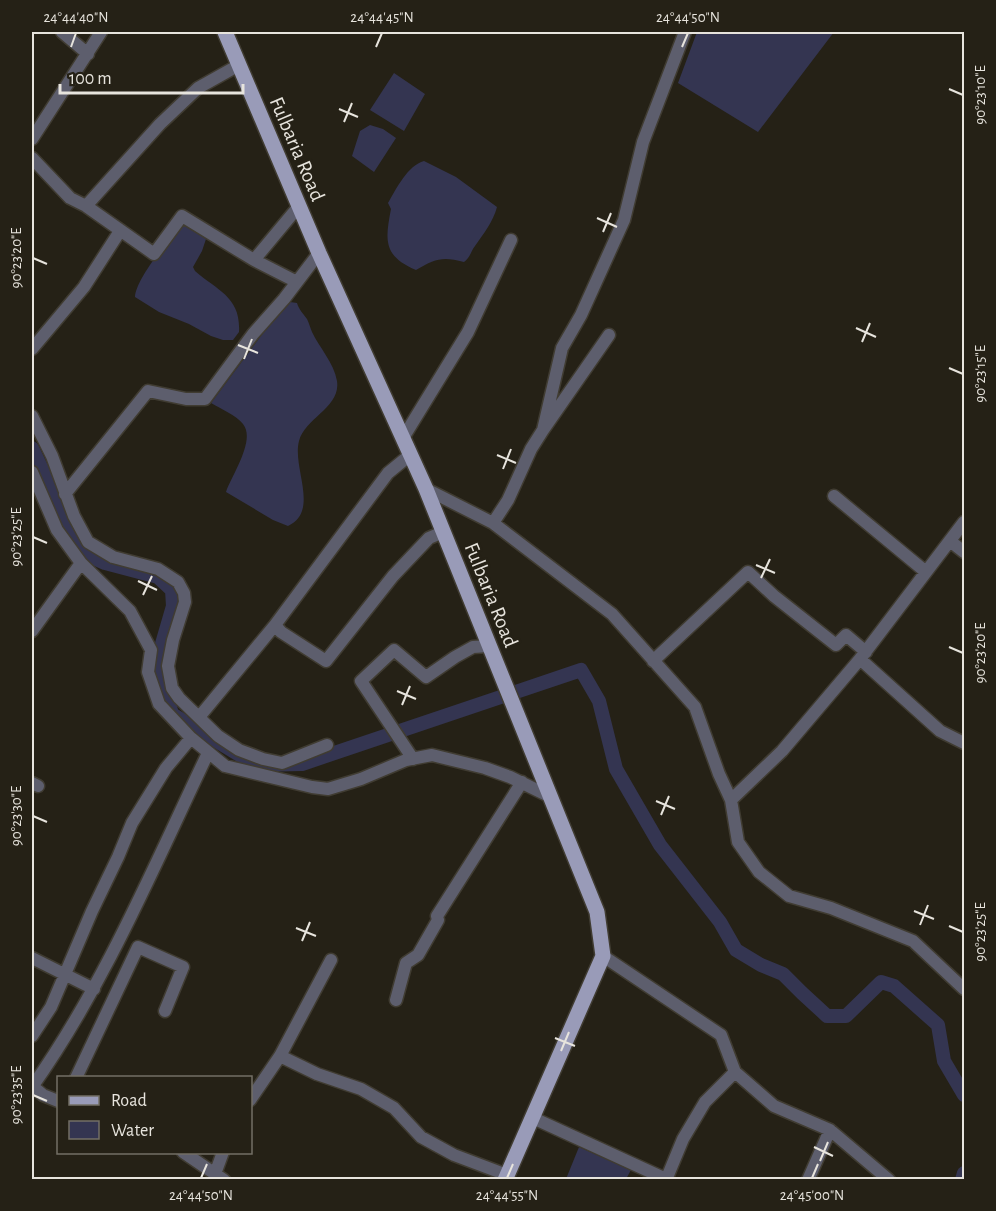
<svg xmlns="http://www.w3.org/2000/svg" width="996" height="1211" viewBox="0 0 996 1211" font-family="'Alegreya Sans',sans-serif">
<style>
.water{fill:#343551}
.lines{fill:none;stroke-linecap:round;stroke-linejoin:round}
.canal{stroke:#343551;stroke-width:14}
.minor-casing{stroke:#403c32;stroke-width:15}
.major-casing{stroke:#403c32;stroke-width:18}
.minor{stroke:#5d5e6d;stroke-width:12}
.major{stroke:#999bb8;stroke-width:15}
.ticks{fill:none;stroke:#e7e4dd;stroke-width:2}
.labels{text-anchor:middle;dominant-baseline:central;stroke-width:5;stroke-linejoin:round;paint-order:stroke}
.street-label{font-size:21px;fill:#e7e4dd;stroke:#252116}
.neatline{fill:none;stroke:#e7e4dd;stroke-width:2}
.ticks-label{font-size:15px;text-anchor:middle;fill:#e7e4dd}
</style>
<rect width="100%" height="100%" fill="#252116"/>
<path class="water" d="M697,32H834L758,132L678,83Z
M394,73L425,94L404,131L370,110Z
M370,125L383,129L396,138L374,172L352,156L360,131Z
M424,161L456,177L497,207C493,222 484,233 475,246C471,251 470,258 464,262C442,256 435,259 416,270C383,256 385,240 391,209L388,203C396,189 408,165 424,161Z
M183,221L206,239L202,251L193,267L195,271C218,291 241,297 239,332L233,340H223L211,336L189,324L159,312L135,297C136,278 171,237 183,221Z
M290,302L297,303C299,310 303,313 307,319C309,323 310,327 312,332C319,347 334,363 337,381C341,407 305,418 299,441C292,468 320,511 288,526L273,520L226,492C232,475 256,440 243,424C236,415 221,409 211,403L281,309Z
M579,1147L631,1170L626,1179H566Z"/>
<g class="lines">
<path class="canal" d="M32,448L78,544L87,555L105,563L158,577L172,590L173,606L157,661L172,714L256,765L302,764L581,670L599,701L616,769L660,845L720,922L736,950L761,965L783,974L802,993L827,1016H846L881,982L894,986L938,1025L944,1061L964,1095
M962,1180L964,1173"/>
<defs>
<path id="minor" d="M62,32L88,54
M32,139L101,32
M32,158L70,198L86,206L154,254L182,216L254,260
M86,206L160,124L198,88L239,65
M297,282L254,260L299,206
M32,349L84,287L120,231
M32,416L52,456L74,516L88,542L113,557L158,569L178,582L184,593L185,602L173,640L168,666L172,688L179,698L218,736L239,750L263,759L282,763L327,745
M543,430L562,348L581,315L624,220L643,142L685,32
M403,438L468,332L511,240
M32,472L57,530L81,563
M426,489L493,523L612,614L695,707L719,774L731,800L738,842L759,872L789,896L831,908L913,941L964,989
M65,494L148,391L186,399H205L253,334L284,299L319,253
M834,496L926,572
M493,523L508,500L531,449L543,430L609,335
M950,541L964,552
M275,625L281,632L326,661L393,576L429,538L443,532
M32,631L81,563L130,611L151,650L148,672L159,704L191,738L225,766L312,787L328,789L361,779L406,760L432,755L485,768L510,777L549,796
M860,659L940,731L964,743
M653,661L748,572L774,596L836,645L846,635L866,652
M200,716L275,625L388,473L410,455
M413,759L361,681L394,650L426,677L455,657L473,647L489,646
M32,783L38,786
M731,800L782,751L860,659L964,522
M603,956L721,1035L735,1072L774,1106L830,1130L889,1180
M32,958L94,989
M396,1000L406,963L418,955L438,920L437,916L522,782
M32,1036L51,1007L92,911L118,857L132,823L166,768L191,738
M280,1056L317,1074L361,1089L394,1108L421,1137L454,1155L507,1175
M76,1078L138,947L183,967L165,1011
M32,1086L43,1095L58,1101
M32,1087C105,984 154,866 208,753
M250,1100L280,1056L331,960
M533,1118L666,1179
M183,1152L224,1180
M215,1174L223,1152
M666,1180L683,1139L705,1102L735,1072
M808,1180L830,1130"/>
<path id="major" d="M225,32L319,253L426,489L597,912L603,956L505,1180"/>
</defs>
<use href="#minor" class="minor-casing"/>
<use href="#major" class="major-casing"/>
<use href="#minor" class="minor"/>
<use href="#major" class="major"/>
</g>
<path class="ticks" d="M71,47L76,33M376,47L382,33M682,47L688,33M949,89L963,95M339,109L358,117M344,122L352,103M597,218L617,227M603,232L611,213M33,258L47,264M856,328L876,337M862,342L870,323M238,345L258,353M244,359L252,339M949,368L963,374M497,455L516,463M503,469L511,449M33,537L47,543M756,565L775,573M761,578L770,559M138,581L157,590M143,595L152,576M949,647L963,653M397,691L416,699M402,705L410,686M656,801L675,809M661,815L669,796M33,816L47,822M914,911L934,919M920,925L928,905M949,926L963,932M296,928L316,936M302,941L310,922M555,1038L575,1046M561,1051L569,1032M33,1095L47,1101M814,1147L833,1156M820,1161L828,1142M201,1178L207,1164M507,1178L513,1164M812,1178L818,1164"/>
<g class="labels">
<g class="street-label">
<text transform="translate(297 149) rotate(67)">Fulbaria Road</text>
<text transform="translate(491 595) rotate(68)">Fulbaria Road</text>
</g>
</g>
<rect width="996" height="1211" fill="none" stroke="#252116" stroke-width="66"/>
<rect x="57" y="1076" width="195" height="78" fill="#252116" stroke="#736f66" stroke-width="1.5"/>
<rect x="69" y="1096" width="30" height="9" fill="#999bb8" stroke="#736f66" stroke-width="1.5"/>
<text x="111" y="1106" font-size="18" fill="#e7e4dd">Road</text>
<rect x="69" y="1121" width="30" height="18" fill="#343551" stroke="#736f66" stroke-width="1.5"/>
<text x="111" y="1136" font-size="18" fill="#e7e4dd">Water</text>
<path d="M60 84v9h183v-9" fill="none" stroke="#e7e4dd" stroke-width="3"/>
<text x="69" y="84" font-size="18" fill="#e7e4dd" stroke="#252116" stroke-width="4.5" paint-order="stroke">100 m</text>
<rect x="33" y="33" width="930" height="1145" class="neatline"/>
<g class="ticks-label">
<text x="76" y="22">24°44'40"N</text>
<text x="382" y="22">24°44'45"N</text>
<text x="688" y="22">24°44'50"N</text>
<text transform="translate(980 95) rotate(-90)" y="5">90°23'10"E</text>
<text transform="translate(16 258) rotate(-90)" y="5">90°23'20"E</text>
<text transform="translate(980 374) rotate(-90)" y="5">90°23'15"E</text>
<text transform="translate(16 537) rotate(-90)" y="5">90°23'25"E</text>
<text transform="translate(980 653) rotate(-90)" y="5">90°23'20"E</text>
<text transform="translate(16 816) rotate(-90)" y="5">90°23'30"E</text>
<text transform="translate(980 932) rotate(-90)" y="5">90°23'25"E</text>
<text transform="translate(16 1095) rotate(-90)" y="5">90°23'35"E</text>
<text x="201" y="1200">24°44'50"N</text>
<text x="507" y="1200">24°44'55"N</text>
<text x="812" y="1200">24°45'00"N</text>
</g>
</svg>
